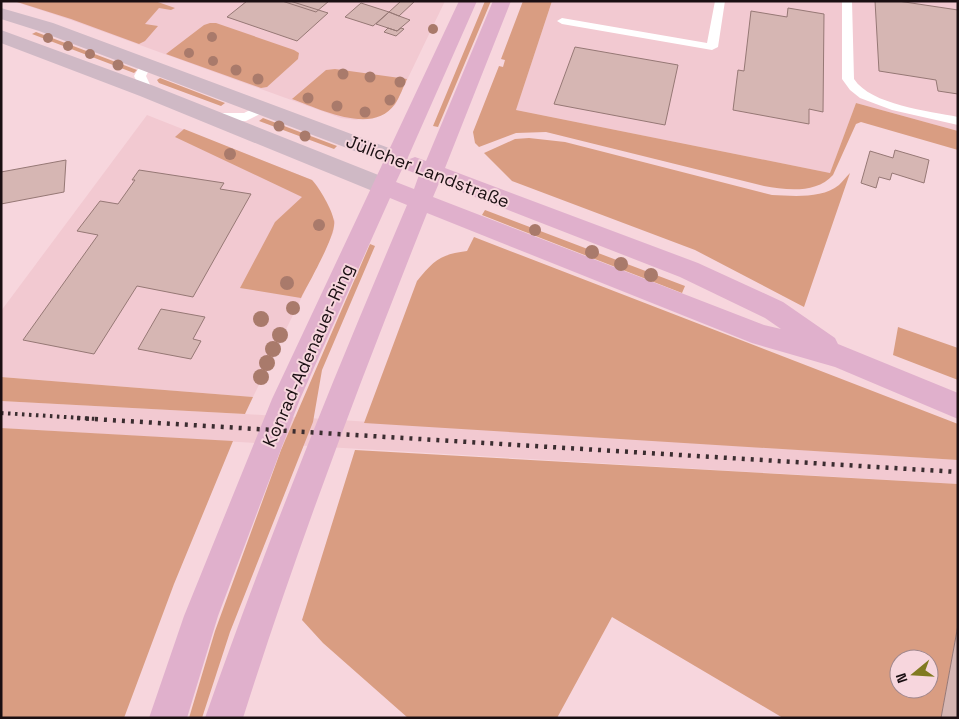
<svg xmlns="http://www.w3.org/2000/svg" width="959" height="719" viewBox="0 0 959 719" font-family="'Space Grotesk',sans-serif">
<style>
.built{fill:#f2c9d1}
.green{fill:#d99d82;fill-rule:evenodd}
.building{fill:#d6b6b3;stroke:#967875}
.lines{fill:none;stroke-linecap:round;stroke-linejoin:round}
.lane{fill:#fff;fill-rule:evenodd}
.secondary{fill:#cfb9c5;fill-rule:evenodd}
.primary{fill:#e0b0cc;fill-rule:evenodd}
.rail-far1{stroke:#3b2d30;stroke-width:4;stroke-dasharray:2.5 4.5;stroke-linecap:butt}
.rail{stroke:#3b2d30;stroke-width:4.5;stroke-dasharray:3 6;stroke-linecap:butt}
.tree{fill:#a97a6b}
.labels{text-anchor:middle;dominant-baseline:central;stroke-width:4;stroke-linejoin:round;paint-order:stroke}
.street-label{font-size:18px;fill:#1a0f12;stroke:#f7d6dd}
</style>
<rect width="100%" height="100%" fill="#f7d6dd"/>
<path class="built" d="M13,1H445L395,105L385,113L356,120L341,118L71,20Z
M552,1H958V131L856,103L830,173L516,110Z
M147,115L312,180L318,187L335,221L333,233L253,397L1,377V311Z
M1,401L245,414L958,460V484L1,428Z"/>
<path class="green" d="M14,1H155L175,8L171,10L159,8L145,24L158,26L145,41L139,44L71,19Z
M485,1H491L438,127L433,126Z
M523,1H552L516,110L830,173L856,103L958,131V150L861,122L856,124L833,175C816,194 786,190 764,186L546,132L516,133L479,147L475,143L473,132L499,66L503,67L505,60L501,59Z
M210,23H216L294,50L299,53L298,59L267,87L261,88L166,54L204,25Z
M36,32L137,70L134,73L32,34Z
M335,69L407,79C403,87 400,97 395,104C373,136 320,109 292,99L326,70Z
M160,78L225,103L221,106L159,83L157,80Z
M263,118L337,146L334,149L259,121Z
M184,129L312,180C320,189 332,209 334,221C337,234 308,284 301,298L240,288L275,222L302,197L175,137Z
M529,138L565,142L772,195C792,196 822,199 839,185C843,181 846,177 850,173L804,307L695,250L512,181L484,153L515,139Z
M485,210L685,286L682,293L482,215Z
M474,237L958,424V460L364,423L417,281C433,261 441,254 467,251Z
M370,244L375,246L322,370L313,422L230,632L202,718H189L215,631L281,450Z
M898,327L958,348V380L893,355Z
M1,377L253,397L245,414L1,401Z
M1,428L233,441L174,584L124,718H1Z
M355,450L958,484V625L941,718H783L612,617L557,718H408L323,643L302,620ZM899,659H929V689H899Z"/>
<path class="building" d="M247,1H290L328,13L297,41L227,17Z
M282,1H329L316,12Z
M401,1H415L399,16L389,12Z
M875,1H898L958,10V94L938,91L936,80L879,71Z
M361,3L389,12L373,26L345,17Z
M788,8L824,14L823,112L809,109V124L733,110L738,70L744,71L751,11L787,17Z
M389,12L399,16L410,20L397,31L376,24Z
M388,28L397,31L401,28L404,29L396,36L384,32Z
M575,47L678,65L665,125L554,104Z
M895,150L929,160L924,183L892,173L890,180L879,177L876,188L861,183L870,151L893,158Z
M66,160L64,192L1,204V172Z
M139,170L224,183L220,189L251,194L193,297L137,286L94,354L23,340L98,235L77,231L100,201L118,204L135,180H132Z
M161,309L205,317L193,339L201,341L191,359L138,349Z
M958,625V718H941Z"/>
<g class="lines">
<path class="lane" d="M715,1H725L718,47L712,50L562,24L557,21L562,18L707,43Z
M842,1H852L854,79C871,105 929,111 958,117V125L892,110L860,98L850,90L842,79Z
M146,61L152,64L146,76L153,91L147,95L143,94L134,76L142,62Z
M262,104L266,105L268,108L266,111L246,121H213L207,117L213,113H244Z"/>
<path class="secondary" d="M1,8L53,23L405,154L408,159L405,164L397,167L389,164L39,31L1,19Z
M1,30L154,86L391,180L394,186L391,192L383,194L375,192L140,96L1,43Z"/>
<path class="primary" d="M459,1H477L405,164L407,160L415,157L426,161L493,1H511L445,168L698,263L783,302L835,338L838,344L958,393V419L835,367L752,343L427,213C361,379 297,547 243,718H205C266,544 335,374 407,205L390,198L300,399L218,616L187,718H149L184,616L272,399ZM404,165L407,170L419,175L414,189L396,182ZM439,183L680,277L765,318L781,329L764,325L433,197Z"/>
<path class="rail-far1" d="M1,413L97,419"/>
<path class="rail" d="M77,418L958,472"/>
</g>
<g class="tree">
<circle cx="433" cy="29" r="5"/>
<circle cx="212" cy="37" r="5"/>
<circle cx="48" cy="38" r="5"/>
<circle cx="68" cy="46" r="5"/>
<circle cx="189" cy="53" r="5"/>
<circle cx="90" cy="54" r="5"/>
<circle cx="213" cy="61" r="5"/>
<circle cx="118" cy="65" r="5.5"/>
<circle cx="236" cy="70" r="5.5"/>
<circle cx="343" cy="74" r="5.5"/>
<circle cx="370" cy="77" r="5.5"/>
<circle cx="258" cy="79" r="5.5"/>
<circle cx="400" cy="82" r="5.5"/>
<circle cx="308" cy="98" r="5.5"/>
<circle cx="390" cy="100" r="5.5"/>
<circle cx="337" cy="106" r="5.5"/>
<circle cx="365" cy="112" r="5.5"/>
<circle cx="279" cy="126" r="5.5"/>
<circle cx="305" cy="136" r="5.5"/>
<circle cx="230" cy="154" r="6"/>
<circle cx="319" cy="225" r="6"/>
<circle cx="535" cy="230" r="6"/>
<circle cx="592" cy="252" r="7"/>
<circle cx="621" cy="264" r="7"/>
<circle cx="651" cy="275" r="7"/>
<circle cx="287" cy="283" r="7"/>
<circle cx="293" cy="308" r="7"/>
<circle cx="261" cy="319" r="8"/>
<circle cx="280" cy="335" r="8"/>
<circle cx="273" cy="349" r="8"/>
<circle cx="267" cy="363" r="8"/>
<circle cx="261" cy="377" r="8"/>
</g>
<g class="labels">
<g class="street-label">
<text transform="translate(428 171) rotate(21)">Jülicher Landstraße</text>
<text transform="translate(308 355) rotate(-66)">Konrad-Adenauer-Ring</text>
</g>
</g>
<rect width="959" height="719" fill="none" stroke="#1a0f12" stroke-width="5"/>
<g transform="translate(914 674) rotate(252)"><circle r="24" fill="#f7d6dd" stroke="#9f868c"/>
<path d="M0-4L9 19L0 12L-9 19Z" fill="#817a20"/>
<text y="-8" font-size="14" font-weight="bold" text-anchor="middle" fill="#1a0f12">N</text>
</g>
</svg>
